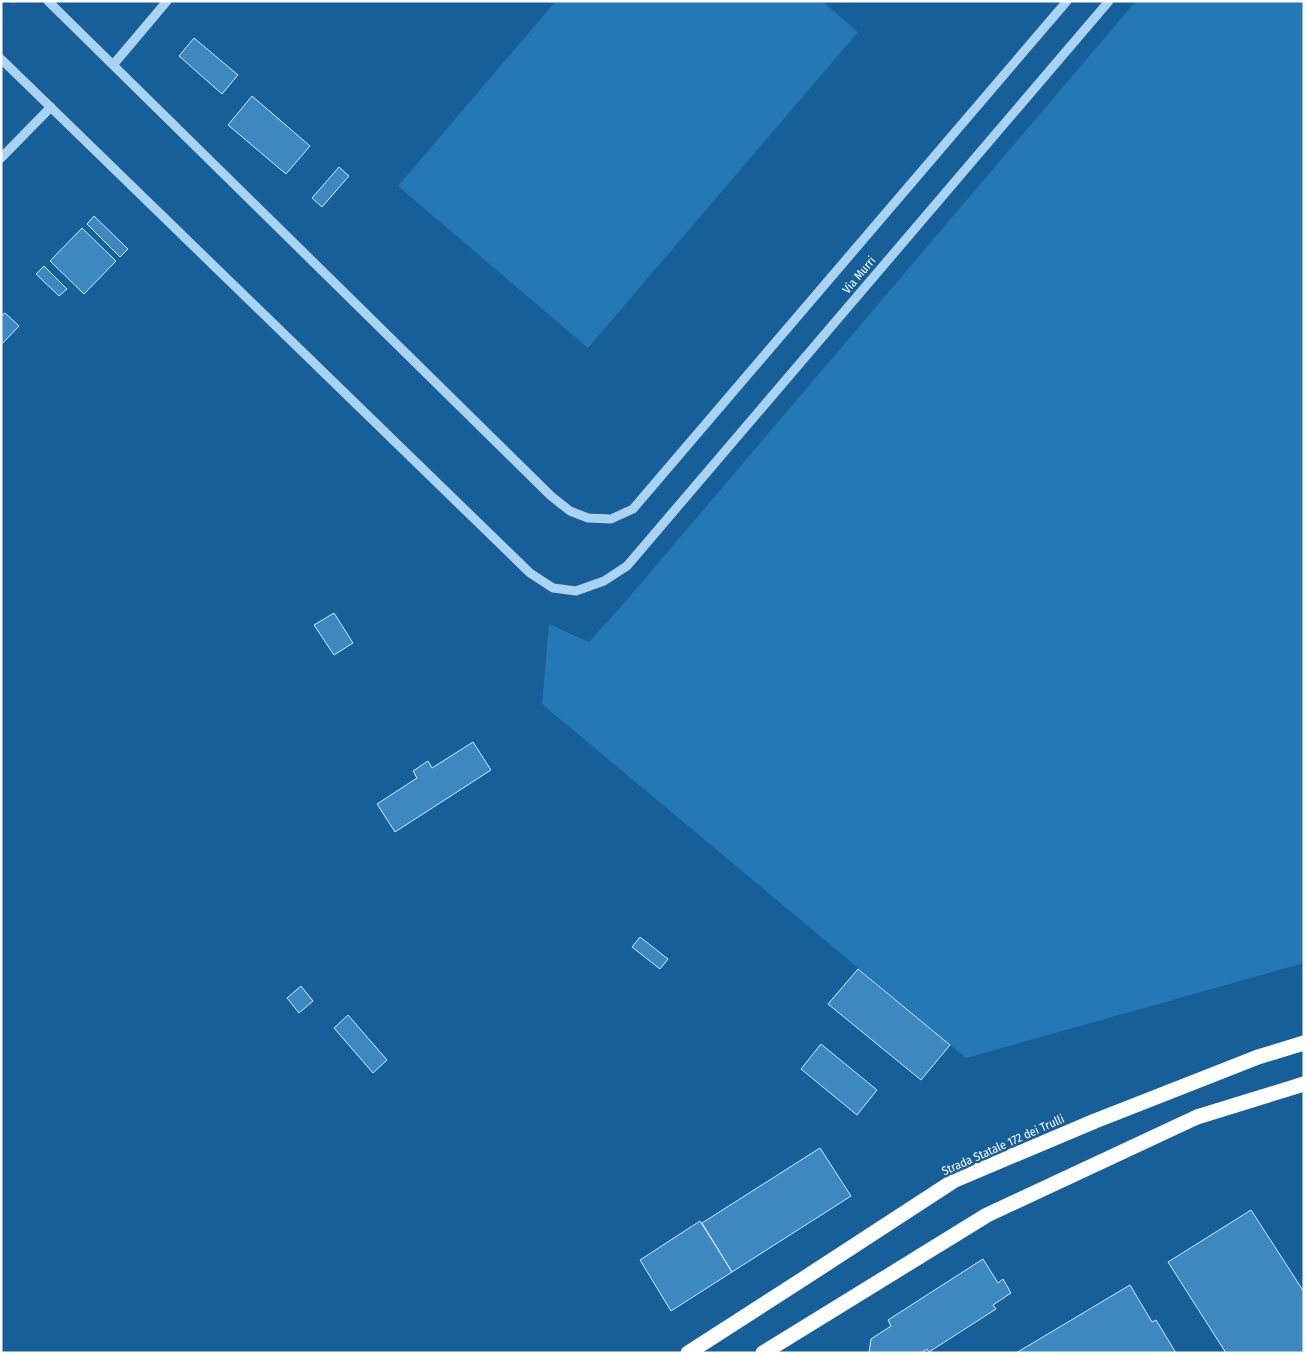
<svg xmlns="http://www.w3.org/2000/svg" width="1305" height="1354" viewBox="0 0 1305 1354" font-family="'Fira Sans Condensed',sans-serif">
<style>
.green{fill:#2578b6}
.building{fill:#3e88c1;stroke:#d1eafc}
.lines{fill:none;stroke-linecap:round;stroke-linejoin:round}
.path{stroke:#aad3f2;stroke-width:3;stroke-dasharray:2.5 4;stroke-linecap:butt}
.minor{stroke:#aad3f2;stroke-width:9}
.highway{stroke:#fff;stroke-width:15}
.labels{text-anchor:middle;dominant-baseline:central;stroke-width:5;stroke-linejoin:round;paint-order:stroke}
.street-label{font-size:12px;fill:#fff;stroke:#165f99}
</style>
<rect width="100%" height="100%" fill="#165f99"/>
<path class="green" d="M556,1H822L858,32L588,348L398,186Z
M1136,1H1304V963L966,1058L542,704L549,624L589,642L625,602Z"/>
<path class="building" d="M194,38L238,75L222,94L179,56Z
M252,96L310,146L286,174L228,125Z
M339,167L349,176L322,207L312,198Z
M94,216L128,249L120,257L87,224Z
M82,228L116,261L84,294L50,261Z
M44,266L67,289L59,296L36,274Z
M5,313L19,326L1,345V316Z
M334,613L353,643L334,655L314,625Z
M473,742L491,770L395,832L377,804L417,778L413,771L428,761L432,768Z
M640,937L668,959L660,969L632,947Z
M858,969L950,1045L921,1080L828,1004Z
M301,986L313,1001L299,1013L287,998Z
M348,1015L387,1060L373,1073L334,1028Z
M821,1044L877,1090L857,1115L801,1069Z
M820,1148L851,1196L732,1272L702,1223Z
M1251,1210L1304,1292V1353H1226L1168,1262Z
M700,1221L732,1272L671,1311L640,1260Z
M983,1259L998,1283L1003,1279L1011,1293L993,1305L996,1309L929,1352L927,1349L921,1353H869L871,1339L891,1326L888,1320Z
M1130,1285L1152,1322L1156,1320L1176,1353H1016Z"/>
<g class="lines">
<path class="path" d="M12,1H16"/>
<path class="minor" d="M48,1L551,496L570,511L588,518L611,519L633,509L1067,1
M1,59L530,573L553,588L576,591L604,581L627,566L1109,1
M113,65L167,1
M1,158L51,107"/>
<path class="highway" d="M688,1353L803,1279L955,1180L1095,1121L1258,1057L1304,1043
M763,1353L987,1215L1197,1117L1304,1084"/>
</g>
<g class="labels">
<g class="street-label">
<text transform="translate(859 275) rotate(-50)">Via Murri</text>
<text transform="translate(1003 1145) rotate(-24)">Strada Statale 172 dei Trulli</text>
</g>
</g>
<rect width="1305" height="1354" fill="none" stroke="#ffffff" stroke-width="5"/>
</svg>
